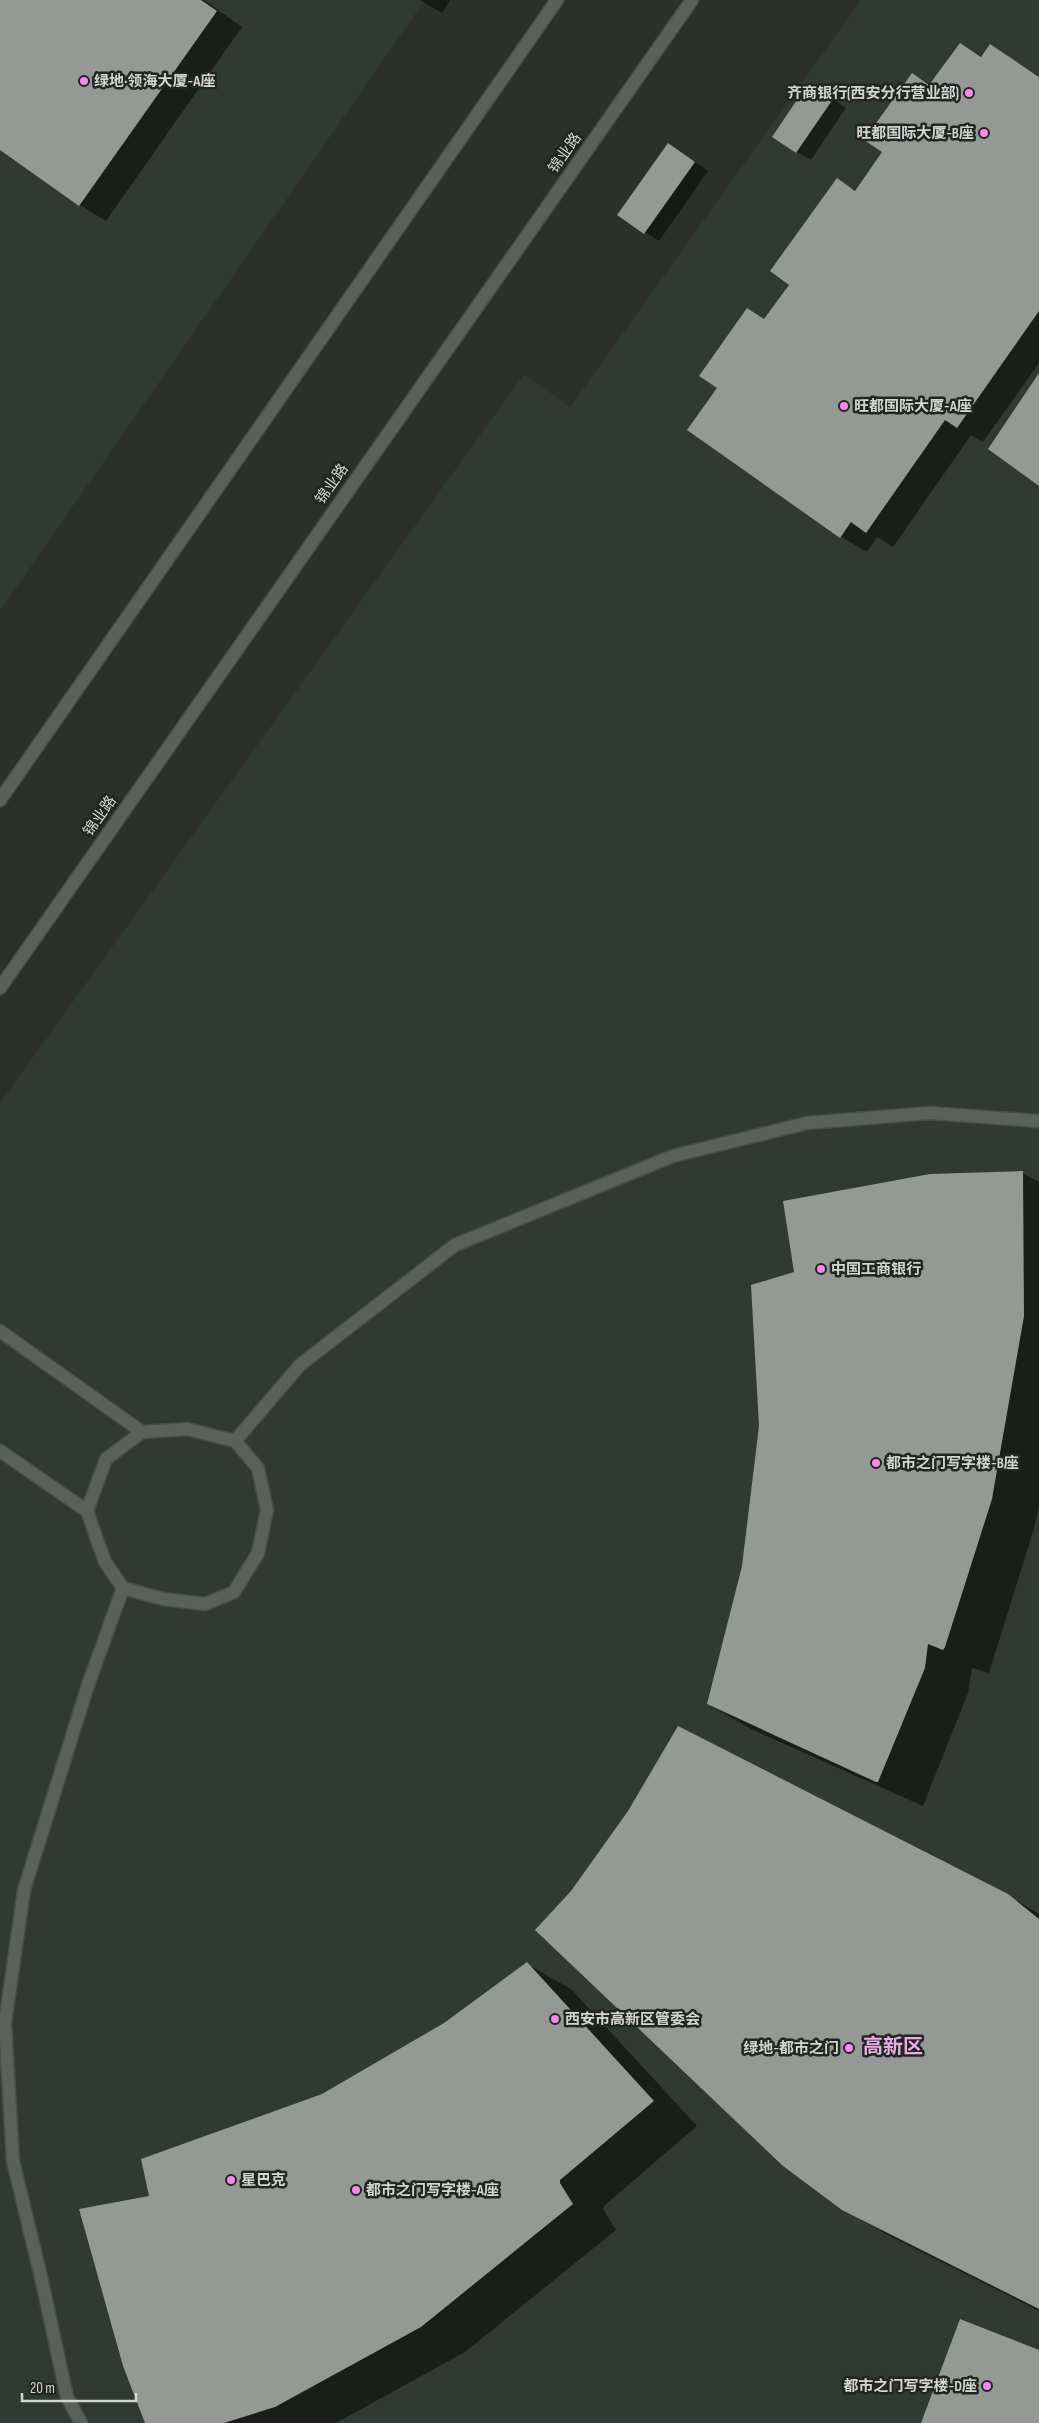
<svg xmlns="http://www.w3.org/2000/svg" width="1039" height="2423" viewBox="0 0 1039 2423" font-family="'Sofia Sans Condensed','Noto Sans SC',sans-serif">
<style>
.built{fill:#313933}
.shadow{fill:#0007}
.building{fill:#959996}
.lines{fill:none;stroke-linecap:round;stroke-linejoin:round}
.street-casing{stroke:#494c49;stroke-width:15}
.secondary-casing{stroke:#494c49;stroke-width:15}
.street{stroke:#5c605d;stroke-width:12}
.secondary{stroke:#5c605d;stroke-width:12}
.poi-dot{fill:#f689ee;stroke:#222522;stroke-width:2}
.labels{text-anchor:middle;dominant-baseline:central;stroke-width:5;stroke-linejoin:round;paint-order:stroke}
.poi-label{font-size:15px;font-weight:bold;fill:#d3d5d3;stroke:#222522;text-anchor:start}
.street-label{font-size:15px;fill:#d3d5d3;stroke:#222522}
.district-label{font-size:20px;font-weight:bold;fill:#e9ade3;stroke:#222522}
</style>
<rect width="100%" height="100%" fill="#2c2f2c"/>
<path class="built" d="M0,0H425L0,611Z
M861,0H1039V2423H0V1103L524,374L570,407Z"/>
<path class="shadow" d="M0,0H204L242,27L106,221L80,205L0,149Z
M420,0H450L442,13Z
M960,44L982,57L990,46L1039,76V363L983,442L971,435L893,547L877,537L867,552L840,536L718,388L748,309L765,320L791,284L837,180L856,191L884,152L912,75L931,85Z
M809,84L846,108L811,160L796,152Z
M668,144L708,171L659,241L619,215Z
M1022,1173L1039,1182V1505L1035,1525L989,1673L972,1668L968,1693L923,1806L753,1730L709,1705L743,1566L795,1273Z
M1007,1895L1039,1914V2311L888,2235L843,2209Z
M527,1964L571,1989L697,2126L604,2206L603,2209L616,2230L465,2352L336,2423H147L150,2197L445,2024Z"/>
<path class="building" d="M0,0H201L217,11L79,206L0,150Z
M960,43L981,57L990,44L1039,77V311L957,428L945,420L866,533L851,522L840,538L687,430L717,388L699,376L747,308L764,319L789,285L770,271L837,178L855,191L882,152L864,140L912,73L929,85Z
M809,82L833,99L796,153L772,137Z
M668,143L695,162L644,234L617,215Z
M1039,373V486L988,449Z
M1023,1171L1024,1316L992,1499L945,1647L943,1650L928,1644L925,1668L878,1782H876L707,1704L742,1566L759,1426L751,1285L794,1272L783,1201L930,1174Z
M678,1726L1008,1894L1039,1919V2309L842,2210L783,2166L535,1930L571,1891L628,1811Z
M527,1962L654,2101L560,2180V2183L573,2204L421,2327L275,2407L224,2423H145L123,2366L79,2209L149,2196L141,2159L322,2094L444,2023Z
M960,2319L1039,2350V2423H921Z"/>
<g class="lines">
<defs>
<path id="street" d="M0,1331L142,1432
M187,1429L235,1441L258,1468L267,1510L258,1553L234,1592L205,1604L163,1599L123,1588L105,1562L87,1511L106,1459L142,1432Z
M235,1441L300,1365L455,1245L673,1156L807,1123L930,1113L1039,1121
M0,1451L87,1511
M81,2423L67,2397L41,2277L13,2161L5,2023L24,1890L88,1685L123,1588"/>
<path id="secondary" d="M0,800L557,0
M0,988L692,0"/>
</defs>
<use href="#street" class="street-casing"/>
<use href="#secondary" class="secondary-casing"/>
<use href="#street" class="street"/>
<use href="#secondary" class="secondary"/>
</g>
<g class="poi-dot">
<circle cx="84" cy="81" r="5"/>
<circle cx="969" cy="93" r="5"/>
<circle cx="984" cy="133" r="5"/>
<circle cx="844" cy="406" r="5"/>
<circle cx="821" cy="1269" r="5"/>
<circle cx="876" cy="1463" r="5"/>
<circle cx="555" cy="2019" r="5"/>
<circle cx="849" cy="2048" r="5"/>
<circle cx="231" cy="2180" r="5"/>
<circle cx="356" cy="2190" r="5"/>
<circle cx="987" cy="2386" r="5"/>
</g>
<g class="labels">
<g class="poi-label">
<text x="94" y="81">绿地·领海大厦-A座</text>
<text x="959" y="93" text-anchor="end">齐商银行(西安分行营业部)</text>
<text x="974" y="133" text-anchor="end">旺都国际大厦-B座</text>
<text x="854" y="406">旺都国际大厦-A座</text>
<text x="831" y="1269">中国工商银行</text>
<text x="886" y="1463">都市之门写字楼-B座</text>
<text x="565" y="2019">西安市高新区管委会</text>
<text x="839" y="2048" text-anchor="end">绿地-都市之门</text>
<text x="241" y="2180">星巴克</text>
<text x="366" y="2190">都市之门写字楼-A座</text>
<text x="977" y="2386" text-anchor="end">都市之门写字楼-D座</text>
</g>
<g class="street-label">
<text transform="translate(565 153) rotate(-55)">锦业路</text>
<text transform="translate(332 484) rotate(-55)">锦业路</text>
<text transform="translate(100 816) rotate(-55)">锦业路</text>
</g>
<g class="district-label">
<text x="893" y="2047">高新区</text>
</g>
</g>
<path d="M22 2393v8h114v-8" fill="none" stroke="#d3d5d3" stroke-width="2.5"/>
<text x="30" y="2393" font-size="15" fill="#d3d5d3" stroke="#222522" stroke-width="4" paint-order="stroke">20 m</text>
</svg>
